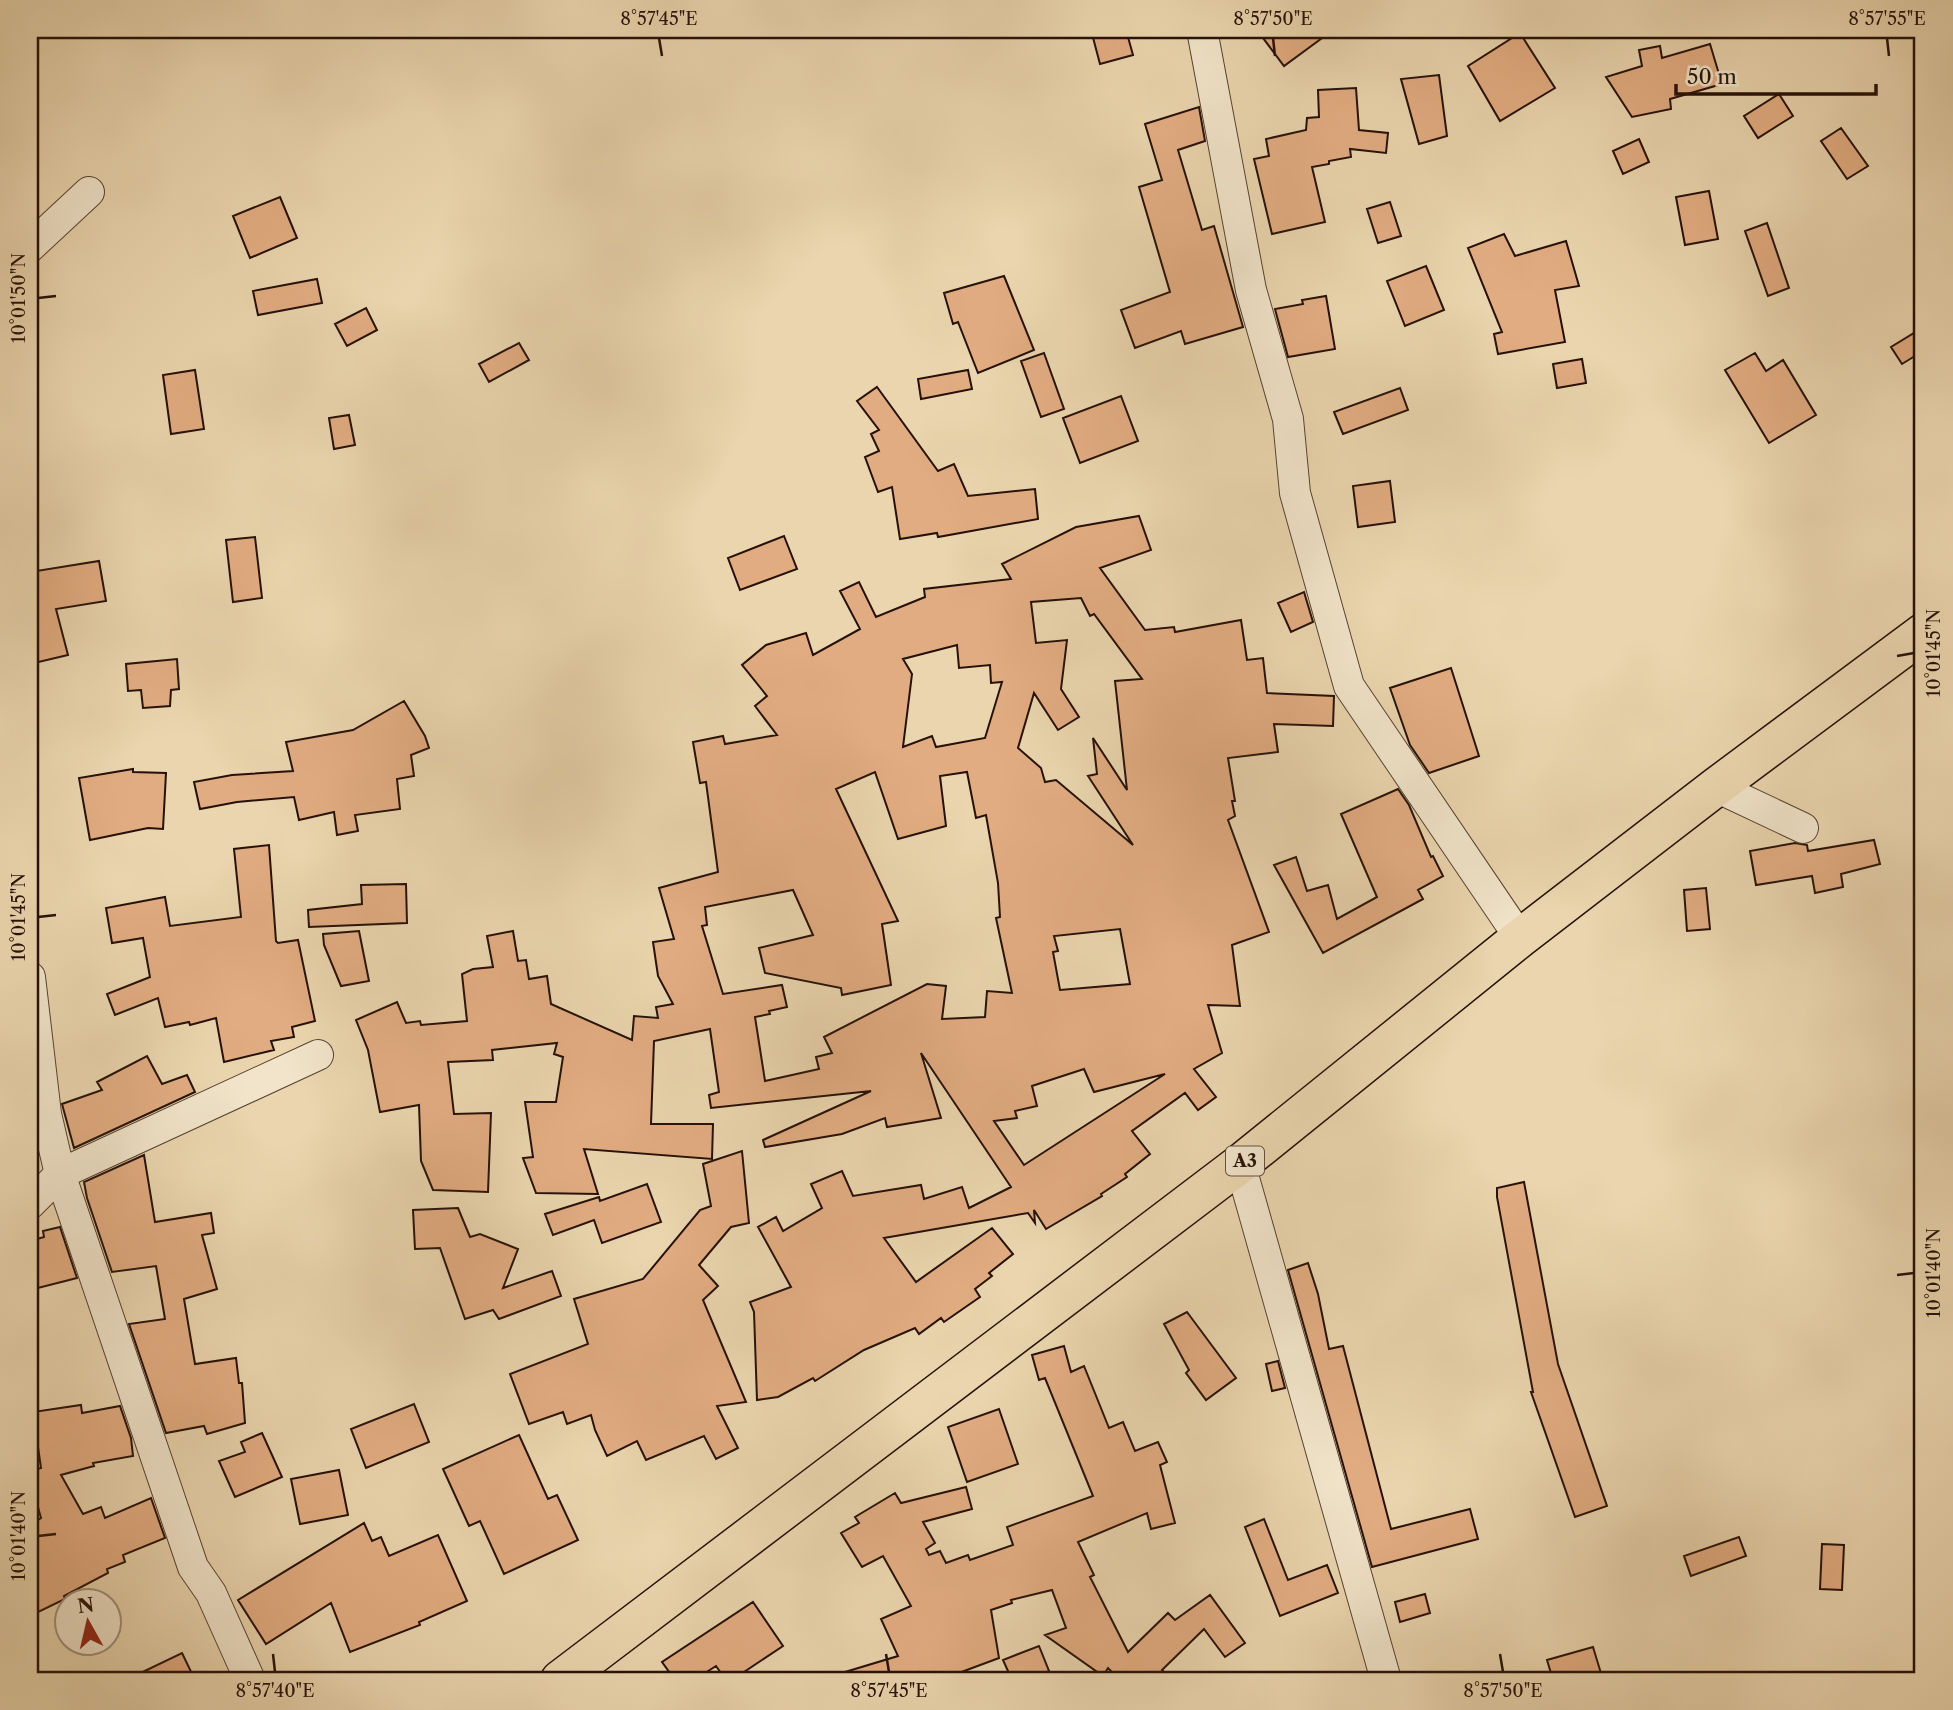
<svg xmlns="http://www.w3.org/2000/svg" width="1953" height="1710" viewBox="0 0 1953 1710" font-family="'Libre Caslon Text',serif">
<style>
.building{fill:#e2ac82;stroke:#261108;stroke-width:2;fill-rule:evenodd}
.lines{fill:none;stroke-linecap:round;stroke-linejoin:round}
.minor-casing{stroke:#574232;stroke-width:32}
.trunk-casing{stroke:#261108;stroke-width:41}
.minor{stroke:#f1e4ca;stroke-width:30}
.trunk{stroke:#ead5ae;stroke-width:38}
.ticks{fill:none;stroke:#261108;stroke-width:2.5}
.labels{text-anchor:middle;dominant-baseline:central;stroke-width:7;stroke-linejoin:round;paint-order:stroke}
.shield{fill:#f1e4ca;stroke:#635042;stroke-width:2}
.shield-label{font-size:18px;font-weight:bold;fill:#261108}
.neatline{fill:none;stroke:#261108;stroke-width:2.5}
.ticks-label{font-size:18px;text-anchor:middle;fill:#261108}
</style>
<rect width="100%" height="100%" fill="#ead5ae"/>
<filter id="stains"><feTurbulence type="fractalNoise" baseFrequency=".00286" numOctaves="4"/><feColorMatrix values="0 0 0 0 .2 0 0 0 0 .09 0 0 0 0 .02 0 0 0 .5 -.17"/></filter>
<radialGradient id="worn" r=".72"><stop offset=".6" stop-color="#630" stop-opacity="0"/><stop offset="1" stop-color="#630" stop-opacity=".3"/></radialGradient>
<path class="building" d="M1091,30H1126L1133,55L1100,64Z
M1257,30H1333L1284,66Z
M1520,33L1555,88L1500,121L1468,66Z
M1710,44L1722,84L1670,99L1671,109L1632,117L1606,77L1642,66L1639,50L1660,46L1662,58Z
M1439,75L1447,136L1419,144L1401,79Z
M1356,88L1359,130L1388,133L1386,153L1350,149L1351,157L1329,161V164L1312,167L1325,222L1272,234L1254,159L1269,156L1266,139L1306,130L1307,118L1319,117L1318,90Z
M1779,94L1793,116L1758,138L1744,116Z
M1199,107L1205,141L1178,150L1202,230L1214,226L1243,327L1185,344L1181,331L1135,348L1121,310L1170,292L1139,187L1162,180L1145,124Z
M1841,128L1868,166L1847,179L1821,141Z
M1639,139L1649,162L1623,174L1613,151Z
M1709,191L1718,239L1685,245L1676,197Z
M280,197L297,238L250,258L233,216Z
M1390,202L1401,236L1378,243L1367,209Z
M1767,223L1789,288L1768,296L1745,231Z
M1504,234L1515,256L1566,241L1579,286L1555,290L1565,342L1498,354L1494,334L1502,332L1468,248Z
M1426,266L1444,310L1405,326L1387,281Z
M1004,276L1034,350L978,373L958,322L953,324L944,293Z
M317,279L322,303L258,315L253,291Z
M1326,296L1335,349L1288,357L1275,309L1303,304L1302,300Z
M366,308L377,330L347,346L335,324Z
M1914,333L1923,351L1902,364L1891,347Z
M519,343L529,360L489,382L479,364Z
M1044,353L1064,409L1041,417L1021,361Z
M1755,353L1766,371L1783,360L1816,415L1769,443L1725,370Z
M1582,359L1586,383L1557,388L1553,364Z
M195,370L204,429L171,434L163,375Z
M968,370L972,389L921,399L918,379Z
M877,387L938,471L954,464L968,496L1035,489L1038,519L938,537L937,533L900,539L892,487L878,492L865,457L879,451L871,434L879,430L857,401Z
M1400,388L1408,410L1343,434L1334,412Z
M1121,396L1138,441L1080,463L1063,418Z
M349,415L355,445L334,449L329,418Z
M1390,481L1395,522L1358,527L1353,486Z
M1139,516L1151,550L1100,568L1145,630L1174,627L1175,632L1241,620L1247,660L1263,658L1267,693L1334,696L1333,726L1274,724L1278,752L1228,758L1235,801H1232L1235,816L1228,820L1269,932L1232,945L1240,1006L1208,1005L1222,1053L1194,1069L1216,1097L1198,1110L1185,1093L1132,1131L1150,1154L1125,1174L1127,1177L1101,1194L1102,1196L1046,1229L1034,1210L1035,1223L1028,1213L884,1238L916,1282L992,1228L1013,1254L989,1273L992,1276L975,1289L980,1297L944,1322L941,1318L919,1334L915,1328L864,1350L815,1381L813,1378L778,1397L757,1400L754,1312L750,1302L791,1287L758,1227L776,1217L783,1231L822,1208L811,1184L842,1171L853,1196L921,1185L924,1199L962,1187L969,1208L1011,1187L921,1053L941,1118L887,1127L885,1118L842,1134L765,1147L763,1140L871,1091L711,1108L709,1095L719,1092L710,1029L654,1041L651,1124H713L712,1159L584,1149L598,1194L536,1193L523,1158L533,1157L525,1102H556L563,1057L554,1054L557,1043L492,1050L493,1060L448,1062L454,1114L491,1113L488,1192L433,1190L421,1161L419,1105L380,1112L368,1050L356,1020L397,1002L406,1023L420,1021L421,1025L467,1021L462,974L473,969L493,967L487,936L513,931L518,961L526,960L529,979L547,976L551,1004L632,1040L634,1016L658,1018L656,1007L673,1004L658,976L653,942L674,939L659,888L718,872L706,782L700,783L693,742L723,736L725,744L777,735L755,706L767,696L742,665L766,645L806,633L813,655L860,629L840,591L859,582L876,617L925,597L924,589L1011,579L1002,564L1076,527ZM1081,598L1090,616L1094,614L1142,679L1115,681L1127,790L1093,738L1097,774L1088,776L1133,845L1056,780L1045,782L1041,768L1018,748L1034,693L1058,730L1079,717L1061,689L1067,640L1036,643L1031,602ZM957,645L959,668L990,665L991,683L1002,682L985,738L936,747L932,736L903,747L912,674L903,659ZM875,772L898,839L946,826L940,776L967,772L976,818L986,815L998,883L1000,917L996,918L1012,993L987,991L985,1017L942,1019L946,986L927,984L824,1037L832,1053L816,1057L819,1069L765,1081L755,1017L770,1014L769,1011L787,1007L782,985L723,994L702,926L707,925L705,907L793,890L813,935L759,948L765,973L841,988L842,995L891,985L882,924L898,921L836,789ZM1120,929L1130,984L1060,990L1053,952L1058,951L1054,936ZM1084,1069L1094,1092L1165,1074L1024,1165L994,1121L1017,1118L1015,1111L1037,1106L1032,1086Z
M784,536L797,569L740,590L728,558Z
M255,537L262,598L233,602L226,540Z
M99,561L106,601L56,609L68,655L30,664V572Z
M1304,592L1313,622L1291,632L1278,603Z
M177,659L179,689L171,690L170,706L143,708L141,690L128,691L126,664Z
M1451,668L1479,756L1429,773L1410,745L1390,688Z
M404,701L425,736L429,748L411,755L414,776L397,779L400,809L355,815L358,831L337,835L334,812L299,820L294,797L237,802L200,809L194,782L232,775L293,771L286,742L353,730Z
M133,769V772L166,773L163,829L148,828L90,840L79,778Z
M1398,789L1409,805L1431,857L1433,856L1443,876L1418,890L1423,899L1323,953L1274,865L1296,857L1307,891L1328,885L1337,919L1377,897L1341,814Z
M1874,840L1880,864L1841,874L1843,887L1815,893L1812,876L1756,885L1750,851L1795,843L1807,845L1808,851Z
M269,845L276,941L278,943L298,940L315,1021L292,1027L294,1037L271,1041L274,1050L224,1062L216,1018L190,1025L189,1022L165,1027L158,998L115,1015L107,994L150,977L143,938L112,943L106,908L165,897L170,926L241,917L234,849Z
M406,884L407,923L309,927L308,910L362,904L361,885Z
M1706,888L1710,929L1687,931L1684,890Z
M359,931L369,981L341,986L324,945L323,934Z
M147,1056L162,1084L187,1075L195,1092L74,1148L62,1104L102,1090L97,1082Z
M742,1151L749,1223L731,1227L699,1265L718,1286L703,1300L746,1402L717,1406L738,1448L716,1459L704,1436L646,1460L637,1441L607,1456L595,1430L591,1415L567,1424L563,1412L529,1424L510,1374L588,1344L574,1299L643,1279L700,1210L711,1206L703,1164Z
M144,1155L155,1222L211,1213L214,1233L202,1235L217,1289L184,1299L195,1364L236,1358L239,1383H242L245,1423L207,1434L204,1426L166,1433L129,1324L165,1319L156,1266L112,1272L87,1198L84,1182Z
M1524,1182L1558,1364L1607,1506L1575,1517L1531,1392H1533L1497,1197V1188Z
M647,1184L661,1222L602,1243L594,1220L553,1235L545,1214L599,1197L600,1201Z
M458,1208L470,1237L480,1234L518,1249L503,1288L552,1271L561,1296L499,1319L493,1310L465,1319L440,1248L415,1249L413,1210Z
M60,1227L77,1278L30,1290V1241L44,1237L43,1231Z
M1308,1263L1318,1294L1329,1349L1343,1346L1391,1529L1470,1509L1478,1539L1372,1567L1288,1270Z
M1187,1312L1236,1378L1206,1400L1186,1373L1189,1370L1164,1324Z
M1064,1346L1071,1372L1084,1366L1109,1428L1123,1422L1135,1451L1158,1442L1167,1462L1160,1465L1175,1523L1151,1529L1147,1513L1078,1542L1094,1575L1090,1577L1128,1652L1168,1613L1175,1620L1210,1595L1245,1643L1225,1657L1204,1629L1162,1670L1173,1680H1120L1108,1668L1103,1676L1045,1635L1066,1628L1052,1590L1011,1600L1012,1603L991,1610L999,1658L940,1680H922L919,1672L893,1680H836L835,1675L898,1656L881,1619L911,1606L883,1556L862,1567L841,1533L859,1523L855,1517L895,1493L901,1503L966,1487L972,1509L923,1522L935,1543L926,1549L929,1555L940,1551L946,1563L968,1555L970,1560L1013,1545L1007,1527L1093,1496L1045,1378L1039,1380L1032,1355Z
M1278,1361L1285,1388L1272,1391L1266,1364Z
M414,1404L429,1442L366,1468L351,1429Z
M81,1405L82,1413L120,1406L131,1438L133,1456L93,1463L94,1466L61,1475L83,1514L101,1507L105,1518L151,1498L165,1538L123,1555L125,1562L107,1569L108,1573L64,1596L65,1599L30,1616V1525L41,1518L30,1478V1471L41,1468L33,1412Z
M999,1409L1018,1464L967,1482L948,1427Z
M262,1433L282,1477L235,1497L219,1461L245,1452L241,1442Z
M519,1435L548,1499L557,1495L578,1540L504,1574L480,1521L469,1526L443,1469Z
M339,1470L348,1515L300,1524L291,1479Z
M1264,1519L1288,1580L1327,1565L1338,1593L1280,1616L1245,1527Z
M364,1523L372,1541L381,1537L389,1556L438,1535L467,1601L419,1622L420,1625L350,1652L331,1603L266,1644L238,1600Z
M1739,1537L1746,1556L1691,1576L1684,1556Z
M1822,1544L1844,1545L1842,1590L1820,1589Z
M1425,1594L1430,1613L1400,1622L1395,1602Z
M753,1602L783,1646L732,1680H726L716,1666L694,1680H675L662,1662Z
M1039,1646L1049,1671L1026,1680H1012L1003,1660Z
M1593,1647L1603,1680H1553L1547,1660Z
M182,1653L195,1680H126Z"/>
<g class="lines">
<defs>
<path id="minor" d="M1202,30L1251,290L1288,419L1295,493L1349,686L1520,938
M30,247L89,192
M1716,787L1803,828
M30,977L46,1114L60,1174L193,1567L211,1593L250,1680
M1240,1164L1386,1680
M30,1204L60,1174L318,1055"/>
<path id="trunk" d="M560,1680L1240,1164L1520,938L1716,787L1923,633"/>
</defs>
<use href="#minor" class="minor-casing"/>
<use href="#trunk" class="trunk-casing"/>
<use href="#minor" class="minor"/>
<use href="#trunk" class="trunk"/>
</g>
<path class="ticks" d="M659,38L662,56M1273,38L1275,56M1887,38L1889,56M38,298L56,296M1897,656L1914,653M38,917L56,915M1897,1275L1914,1273M38,1536L56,1534M273,1654L275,1672M886,1654L889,1672M1500,1654L1503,1672"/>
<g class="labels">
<rect class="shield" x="1226" y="1146.5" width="38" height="29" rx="5"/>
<g class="shield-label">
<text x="1245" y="1161">A3</text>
</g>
</g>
<rect width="1953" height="1710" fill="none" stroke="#ead5ae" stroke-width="77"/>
<g transform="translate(88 1622) rotate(352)"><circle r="33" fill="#f1e4ca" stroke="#a0907c" stroke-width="2"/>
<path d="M0-5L12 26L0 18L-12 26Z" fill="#8f2418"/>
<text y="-10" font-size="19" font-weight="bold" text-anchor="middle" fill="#261108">N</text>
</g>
<path d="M1676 84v10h200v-10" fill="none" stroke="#261108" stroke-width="3.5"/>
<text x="1687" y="84" font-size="21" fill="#261108" stroke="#f1e4ca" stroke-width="5" paint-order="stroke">50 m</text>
<rect x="38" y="38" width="1876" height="1634" class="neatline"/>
<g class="ticks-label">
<text x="659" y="25">8°57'45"E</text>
<text x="1273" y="25">8°57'50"E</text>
<text x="1887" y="25">8°57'55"E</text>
<text transform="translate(19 298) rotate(-90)" y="6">10°01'50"N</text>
<text transform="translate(1934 653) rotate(-90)" y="6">10°01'45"N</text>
<text transform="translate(19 917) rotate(-90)" y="6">10°01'45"N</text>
<text transform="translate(1934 1273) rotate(-90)" y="6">10°01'40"N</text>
<text transform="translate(19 1536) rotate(-90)" y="6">10°01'40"N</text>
<text x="275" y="1697">8°57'40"E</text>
<text x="889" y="1697">8°57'45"E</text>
<text x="1503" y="1697">8°57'50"E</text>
</g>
<rect width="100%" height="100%" filter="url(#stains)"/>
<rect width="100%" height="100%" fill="url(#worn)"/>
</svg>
